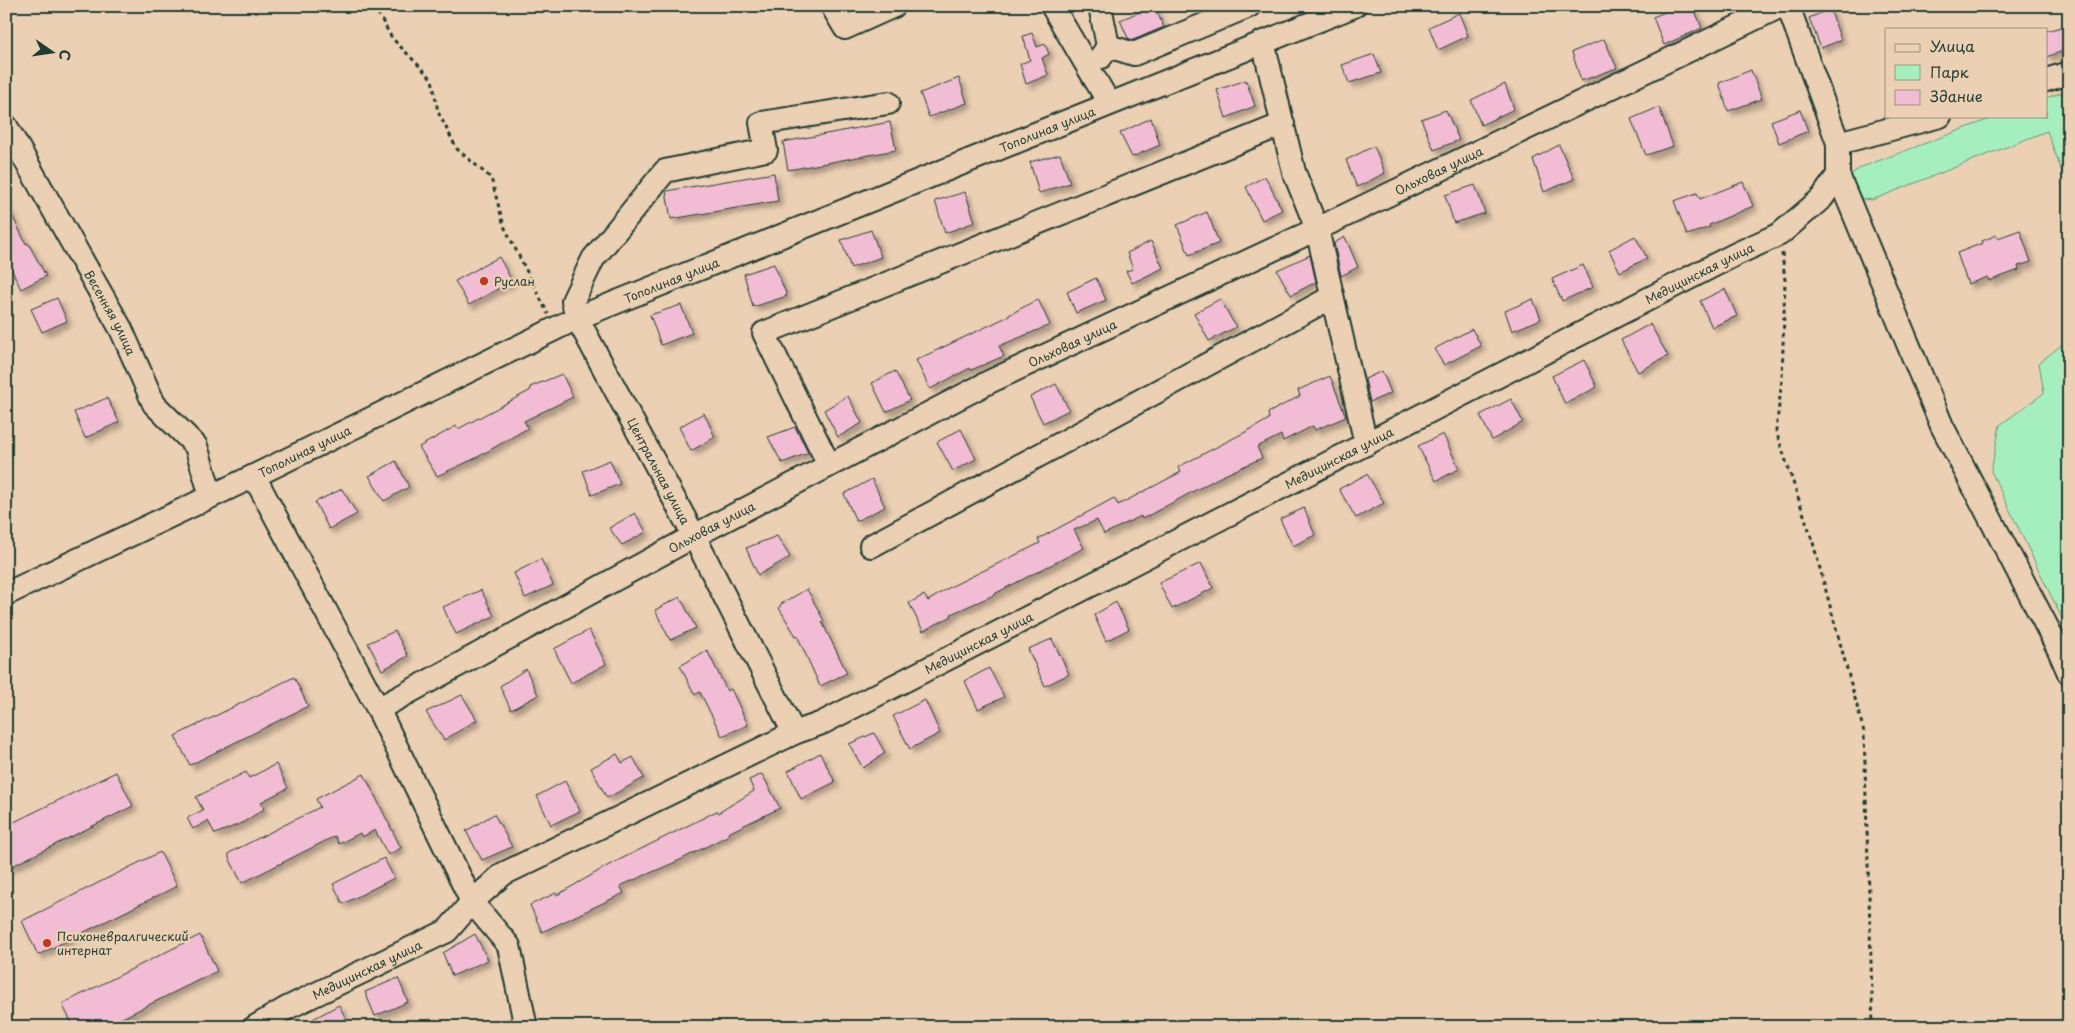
<svg xmlns="http://www.w3.org/2000/svg" width="2075" height="1033" viewBox="0 0 2075 1033" font-family="'Playpen Sans',sans-serif">
<style>
.green{fill:#a5efbe;stroke:#629679}
.building{fill:#f2bcd4;stroke:#1f3d34;filter:url(#shadow)}
.lines{fill:none;stroke-linecap:round;stroke-linejoin:round}
.minor-casing{stroke:#1f3d34;stroke-width:26}
.path{stroke:#1f3d34;stroke-width:3;stroke-dasharray:4 4;stroke-linecap:butt}
.minor{stroke:#ecd0b3;stroke-width:22}
.poi-dot{fill:#c8321e;stroke:#ecd0b3;stroke-width:2}
.labels{text-anchor:middle;dominant-baseline:central;stroke-width:4.5;stroke-linejoin:round;paint-order:stroke}
.street-label{font-size:12px;fill:#1f3d34;stroke:#ecd0b3}
.poi-label{font-size:12px;fill:#1f3d34;stroke:#ecd0b3;text-anchor:start}
</style>
<defs>
<filter id="shadow"><feDropShadow dx="4.5" dy="4.5" stdDeviation="2.5" flood-color="#0004"/></filter>
</defs>
<rect width="100%" height="100%" fill="#ecd0b3"/>
<filter id="ink" filterUnits="userSpaceOnUse"><feTurbulence type="fractalNoise" baseFrequency=".02" numOctaves="2"/><feDisplacementMap in="SourceGraphic" scale="10" xChannelSelector="R" yChannelSelector="G"/><feConvolveMatrix kernelMatrix="1 2 1 2 8 2 1 2 1" color-interpolation-filters="sRGB"/></filter>
<g filter="url(#ink)">
<path class="green" d="M2069,90V191L2047,131L1872,200L1858,198L1851,174L1862,167L1998,116H2046V98Z
M2069,339V633L1991,471L2000,425L2044,393L2039,363Z"/>
<path class="building" d="M1154,6L1164,27L1133,40L1128,38L1120,20Z
M1679,6H1693L1702,28L1664,45L1653,17Z
M1830,9L1841,40L1821,48L1809,18Z
M1459,13L1468,36L1438,50L1429,27Z
M2069,25V49L2046,57V31Z
M1032,33L1037,47L1045,44L1049,54L1042,58L1048,75L1026,84L1020,64L1030,60L1023,36Z
M1604,39L1617,68L1581,81L1572,52Z
M1374,54L1381,73L1349,83L1342,65Z
M1751,70L1762,99L1728,111L1719,83Z
M959,78L967,103L929,117L920,93Z
M1246,80L1255,106L1226,118L1217,90Z
M1505,84L1514,109L1481,125L1471,100Z
M1659,107L1673,146L1646,155L1631,119Z
M1446,110L1459,140L1434,150L1421,119Z
M1800,110L1808,131L1779,143L1771,121Z
M1151,118L1160,145L1132,157L1120,133Z
M890,122L896,150L788,170L783,142Z
M1559,145L1574,179L1544,192L1533,159Z
M1374,146L1385,173L1357,187L1346,160Z
M1060,154L1070,183L1039,193L1030,162Z
M774,173L778,201L671,219L666,191Z
M1265,176L1282,210L1262,220L1246,187Z
M1743,182L1753,206L1709,225L1710,227L1687,235L1674,201L1697,193L1700,199Z
M1475,185L1485,213L1454,223L1445,195Z
M965,192L975,222L945,233L935,201Z
M6,203L26,244L28,243L46,276L21,289L6,258Z
M1207,212L1219,243L1189,255L1177,225Z
M871,230L881,257L851,268L841,240Z
M2020,230L2031,262L2018,266L2019,270L1989,281L1988,277L1968,284L1957,253L1983,243L1982,241L1997,235L1998,238Z
M1635,236L1647,258L1620,272L1609,250Z
M1345,237L1358,267L1341,276L1334,243Z
M1151,241L1163,268L1132,283L1126,271L1133,269L1127,253Z
M1310,255L1316,282L1291,295L1277,270Z
M499,257L512,281L469,305L455,281Z
M774,264L787,296L753,307L744,274Z
M1583,265L1593,287L1562,301L1552,279Z
M1096,278L1106,300L1076,313L1067,292Z
M1725,289L1737,316L1712,327L1700,301Z
M57,298L67,321L42,332L31,309Z
M1038,299L1050,325L999,346L1004,356L971,370L970,368L930,389L916,360L1009,316V315Z
M1220,299L1236,327L1209,341L1194,313Z
M1533,299L1541,319L1512,331L1505,311Z
M681,305L692,333L661,345L650,315Z
M1650,324L1668,356L1638,372L1621,340Z
M1472,329L1481,346L1444,365L1434,349Z
M1584,360L1597,387L1565,404L1552,376Z
M895,371L910,400L886,412L872,383Z
M1382,371L1391,393L1370,402L1365,379Z
M562,374L573,397L524,421L528,428L476,458L437,476L419,447L456,426L458,429L531,390L530,387Z
M1330,376L1346,417L1315,430L1313,426L1283,441L1281,435L1257,447L1262,458L1218,478L1142,519L1141,516L1104,534L1097,520L1074,530L1084,548L996,593V594L951,614L952,616L923,631L909,603L924,595L928,601L950,587L1040,543L1038,539L1114,498L1118,505L1181,472L1178,467L1257,426L1269,419L1268,413L1300,396L1298,390Z
M1056,384L1069,410L1043,423L1030,397Z
M848,396L862,423L838,437L824,410Z
M107,398L119,422L85,438L74,412Z
M1511,399L1523,422L1492,440L1480,415Z
M704,413L715,437L691,451L679,427Z
M795,427L808,453L782,463L768,437Z
M961,429L976,459L953,471L937,442Z
M1443,434L1459,469L1436,481L1418,446Z
M610,460L620,484L592,495L583,471Z
M396,461L409,487L384,501L369,476Z
M1367,474L1384,503L1356,518L1339,489Z
M872,479L885,507L856,521L844,494Z
M342,489L357,514L329,529L315,502Z
M1304,508L1315,535L1293,546L1280,519Z
M635,513L646,532L622,545L609,528Z
M777,536L790,557L758,575L746,548Z
M541,559L553,585L525,598L514,573Z
M1201,563L1213,588L1172,609L1159,583Z
M807,589L824,621L822,622L847,673L820,686L797,635L796,636L779,608L781,604Z
M481,590L494,616L456,634L443,607Z
M680,597L696,628L670,640L655,610Z
M1116,602L1129,629L1106,641L1094,615Z
M589,630L606,664L571,683L554,649Z
M395,631L408,656L382,670L368,643Z
M1052,639L1069,674L1045,686L1028,649Z
M707,650L727,691L731,689L748,725L722,736L700,692L695,695L680,666Z
M989,668L1004,697L978,709L965,681Z
M526,669L538,695L511,710L500,686Z
M294,677L308,706L190,765L175,736Z
M462,695L477,720L444,740L426,712Z
M925,700L940,733L910,749L893,716Z
M874,733L885,753L863,768L849,744Z
M820,753L835,782L801,799L788,771Z
M617,754L622,763L633,757L644,778L607,798L591,768Z
M276,764L288,788L261,802L264,809L242,823L215,834L208,821L193,829L187,818L203,810L196,797L246,772L249,778Z
M116,772L133,806L6,869V826Z
M364,774L401,848L388,855L375,830L362,837L360,833L339,844L335,836L242,883L229,858V853L320,807L316,799Z
M762,774L780,808L728,833L729,835L678,861L620,886L624,893L542,932L530,905L556,893L557,895L609,865L717,811L718,813L754,791L749,780Z
M565,781L580,811L551,825L537,796Z
M494,814L512,847L482,860L466,831Z
M160,852L177,886L38,955L22,921Z
M384,858L394,878L343,904L333,884Z
M475,934L488,960L452,976L443,953Z
M200,935L217,971L104,1027H74L62,1004Z
M398,978L408,1002L375,1016L365,992Z
M339,1005L350,1027H298Z"/>
<g class="lines">
<defs>
<g id="minor">
<path d="M832,6L845,28L894,6"/>
<path d="M1052,6L1109,103"/>
<path d="M1100,6L1108,46L1101,57"/>
<path d="M1263,42L1294,172L1317,229L1366,444"/>
<path d="M1108,46L1134,54L1249,6"/>
<path d="M2046,80L2069,73"/>
<path id="s1" d="M6,126L121,329L154,404L196,446L211,496"/>
<path d="M1838,143L1940,116"/>
<path d="M1838,175L1942,426L2059,650L2069,673"/>
<path d="M829,465L764,333L1283,124"/>
<path d="M254,476L378,709L472,902L509,946L525,1023L519,1027"/>
<path d="M871,546L1332,297"/>
<path id="s2" d="M6,594L254,476L577,318L1354,6"/>
<path id="s3" d="M378,709L694,536L989,382L1317,229L1781,6"/>
<path d="M794,733L694,536L577,318L573,301L593,259L665,171L766,150L761,123L888,103"/>
<path id="s4" d="M255,1027L287,1008L447,931L472,902L503,874L794,733L822,723L1736,254L1780,234L1822,198L1838,175V143L1788,6"/>
</g>
</defs>
<use href="#minor" class="minor-casing"/>
<path class="path" d="M374,6L392,38L432,79L438,112L457,149L491,178L504,226L548,314
M1782,253L1785,280L1782,379L1776,431L1812,539L1864,732L1873,1027"/>
<use href="#minor" class="minor"/>
</g>
</g>
<g class="poi-dot">
<circle cx="484" cy="281" r="5"/>
<circle cx="47" cy="943" r="5"/>
</g>
<g class="labels">
<g class="street-label">
<text stroke="none"><textPath href="#s2" startOffset="1141">Тополиная улица</textPath></text>
<text stroke="none"><textPath href="#s3" startOffset="1190">Ольховая улица</textPath></text>
<text stroke="none"><textPath href="#s4" startOffset="1634">Медицинская улица</textPath></text>
<text stroke="none"><textPath href="#s2" startOffset="736">Тополиная улица</textPath></text>
<text stroke="none"><textPath href="#s1" startOffset="214">Весенняя улица</textPath></text>
<text stroke="none"><textPath href="#s3" startOffset="785">Ольховая улица</textPath></text>
<text stroke="none"><textPath href="#s2" startOffset="331">Тополиная улица</textPath></text>
<text stroke="none"><textPath href="#s4" startOffset="1229">Медицинская улица</textPath></text>
<text transform="translate(659 471) rotate(62)">Центральная улица</text>
<text stroke="none"><textPath href="#s3" startOffset="380">Ольховая улица</textPath></text>
<text stroke="none"><textPath href="#s4" startOffset="824">Медицинская улица</textPath></text>
<text stroke="none"><textPath href="#s4" startOffset="126">Медицинская улица</textPath></text>
</g>
<g class="poi-label">
<text x="494" y="281">Руслан</text>
<text x="57" y="936">Психоневралгический<tspan x="57" dy="14">интернат</tspan></text>
</g>
</g>
<rect width="2075" height="1033" fill="none" stroke="#ecd0b3" stroke-width="25"/>
<rect x="12" y="12" width="2050" height="1008" fill="none" stroke="#1f3d34" stroke-width="2" filter="url(#ink)"/>
<rect x="1885" y="28" width="162" height="90" fill="#ecd0b3" stroke="#9a9580"/>
<rect x="1895" y="44" width="25" height="8" fill="#ecd0b3" stroke="#9a9580"/>
<text x="1930" y="52" font-size="15" fill="#1f3d34">Улица</text>
<rect x="1895" y="65" width="25" height="15" fill="#a5efbe" stroke="#9a9580"/>
<text x="1930" y="78" font-size="15" fill="#1f3d34">Парк</text>
<rect x="1895" y="90" width="25" height="15" fill="#f2bcd4" stroke="#9a9580"/>
<text x="1930" y="102" font-size="15" fill="#1f3d34">Здание</text>
<g transform="translate(52 52) rotate(103)" stroke="#ecd0b3" stroke-width="4" paint-order="stroke">
<path d="M0-4L9 19L0 12L-9 19Z" fill="#1f3d34"/>
<text y="-8" font-size="14" font-weight="bold" text-anchor="middle" fill="#1f3d34">С</text>
</g>
</svg>
